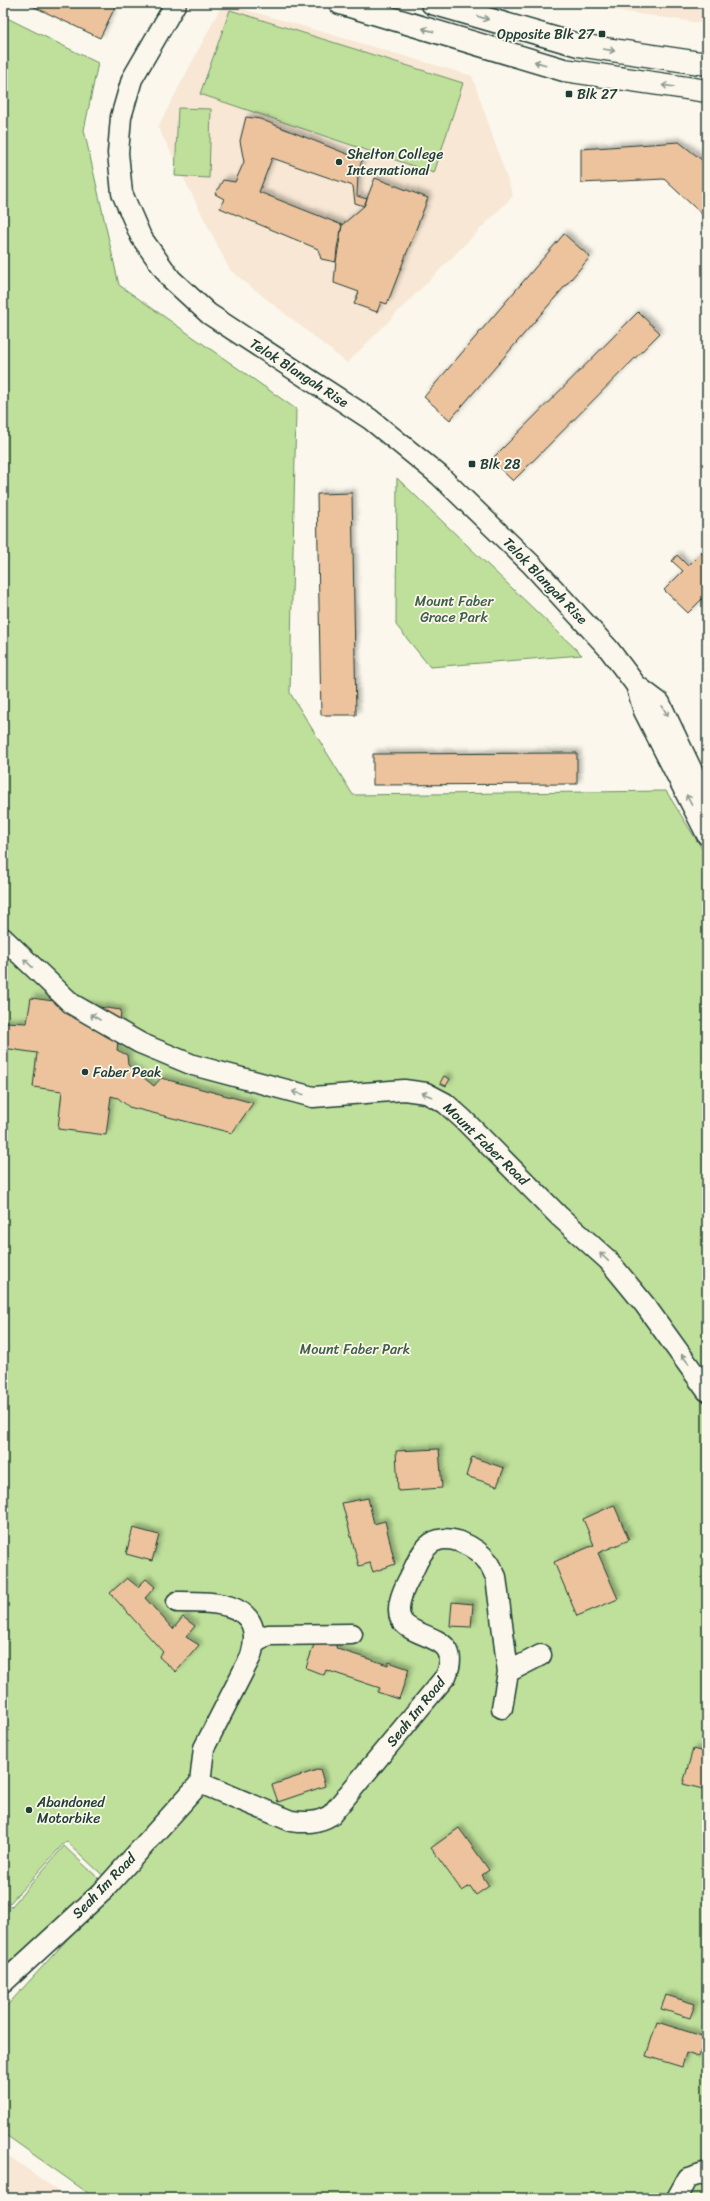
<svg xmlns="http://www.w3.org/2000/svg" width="710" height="2201" viewBox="0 0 710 2201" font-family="Sriracha,sans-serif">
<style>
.built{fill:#f7e7d4}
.green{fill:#bee09a;stroke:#6e8e67}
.building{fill:#edc39d;stroke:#1f3d34;filter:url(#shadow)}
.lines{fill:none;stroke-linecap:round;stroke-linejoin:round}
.street-casing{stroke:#1f3d34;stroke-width:23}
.secondary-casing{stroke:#1f3d34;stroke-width:25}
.street{stroke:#fbf7ec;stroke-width:20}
.secondary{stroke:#fbf7ec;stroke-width:22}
.oneway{stroke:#8d9a90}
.poi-dot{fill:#1f3d34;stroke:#fbf7ec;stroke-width:1.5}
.labels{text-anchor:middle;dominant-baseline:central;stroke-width:3.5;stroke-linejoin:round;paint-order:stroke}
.poi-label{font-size:14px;fill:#1f3d34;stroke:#fbf7ec;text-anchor:start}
.street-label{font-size:14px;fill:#1f3d34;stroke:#fbf7ec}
.park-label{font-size:14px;fill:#3f5e48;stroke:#fbf7ec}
</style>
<defs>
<filter id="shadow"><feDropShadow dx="3.5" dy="-3.5" stdDeviation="2" flood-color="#0004"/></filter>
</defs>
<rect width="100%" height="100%" fill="#fbf7ec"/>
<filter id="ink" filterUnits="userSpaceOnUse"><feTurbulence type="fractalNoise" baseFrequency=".025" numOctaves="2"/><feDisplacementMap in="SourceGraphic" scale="8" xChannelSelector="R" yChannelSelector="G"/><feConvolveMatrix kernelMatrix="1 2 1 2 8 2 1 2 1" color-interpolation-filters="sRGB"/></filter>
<g filter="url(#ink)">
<path class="built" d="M223,3L472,76L513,196L347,363L230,270L158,127Z
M571,3H707V24L573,4Z
M3,2152L68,2198H3Z"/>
<path class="green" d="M230,10L463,83L434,173L200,94Z
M3,16L98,63L84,130L119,285L296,409L290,693L353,795L666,791L707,857V2198H95L3,2133V2010L115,1887L66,1841L10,1903L3,1897Z
M178,108L211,109L209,178L175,176Z
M397,478L582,655L430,667L396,625Z
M64,1846L99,1879L3,1980V1900L11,1907Z"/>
<path class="building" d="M26,3H117L100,38Z
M635,3H666V5H636Z
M635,3H666V5H636Z
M246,117L260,119L362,160L358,173L357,196L367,199L364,206L355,203L353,186L272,158L259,192L342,225L336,262L321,259L318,249L220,208L224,199L215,194L223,180L235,182L244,162L240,141Z
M679,142L707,164V219L664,179L581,183V149Z
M375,178L428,198L387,304L381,302L377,312L354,304L359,292L334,283L337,248L342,225L364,206Z
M564,234L590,257L450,420L424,397Z
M638,312L660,333L513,481L491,460Z
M352,493L356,715H321L317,494Z
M707,547V594L688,613L664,590L683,571L672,561L677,555L688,566Z
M577,753V784L373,785V754Z
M31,998L121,1010L117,1050L127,1055L128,1065L154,1086L161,1078L253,1103L232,1133L129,1107L118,1098L111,1096L106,1135L58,1129L62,1091L33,1087L37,1053L3,1048V1022L27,1023Z
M444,1076L450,1079L446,1086L440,1083Z
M439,1449L442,1488L398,1491L396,1451Z
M472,1457L504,1468L497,1486L466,1476Z
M368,1498L374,1524L385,1521L395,1564L373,1572L370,1563L359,1566L342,1503Z
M614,1505L629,1540L598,1553L618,1599L577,1616L554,1562L594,1545L583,1519Z
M133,1528L159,1535L152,1561L126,1554Z
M127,1578L138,1587L146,1579L155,1587L145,1598L173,1629L183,1617L195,1626L186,1637L199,1645L176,1672L159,1657L163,1652L110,1593Z
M452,1602L473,1604L471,1627L450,1626Z
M317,1636L335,1644L337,1649L388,1665L389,1662L409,1669L399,1699L377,1692L380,1688L326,1670L324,1675L306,1668Z
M693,1749L707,1753V1790L683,1784Z
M320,1769L325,1786L278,1802L272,1785Z
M459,1828L489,1870L482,1875L489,1886L476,1895L470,1886L462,1891L431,1848Z
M666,1995L695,2004L690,2018L661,2009Z
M657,2022L705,2037L699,2057L686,2053L682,2067L646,2056Z"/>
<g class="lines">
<defs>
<path id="street" d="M176,3L132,79L121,117L118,153L122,193L141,237L171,279L209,314L370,419L439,475L531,564L608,648L636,685L660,703L707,802
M636,685L644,711L707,835
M3,938L72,1004L140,1043L193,1065L313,1097L404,1090L426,1093L445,1103L463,1119L559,1216L608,1260L645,1305L707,1391
M255,1643L268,1635L352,1634
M508,1672L541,1655
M200,1783L291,1821C306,1823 318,1823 331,1815L446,1676C467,1627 397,1644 399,1609C399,1597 406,1584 411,1575C416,1565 420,1553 428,1546C446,1529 477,1547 489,1563C492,1568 494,1573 496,1577L508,1672L502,1708
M3,1983L102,1892L200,1783L204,1748L251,1656C267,1601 215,1602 177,1602
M677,2198L688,2178L707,2172"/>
<path id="secondary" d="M340,3L564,70L707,91
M432,3L578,45L707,64"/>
</defs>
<use href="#street" class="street-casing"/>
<use href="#secondary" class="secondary-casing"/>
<use href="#street" class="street"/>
<use href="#secondary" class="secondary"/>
</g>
<defs><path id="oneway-shaft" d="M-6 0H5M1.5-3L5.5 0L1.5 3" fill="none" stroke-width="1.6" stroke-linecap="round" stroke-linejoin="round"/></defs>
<g class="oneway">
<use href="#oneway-shaft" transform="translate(483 18) rotate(16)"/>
<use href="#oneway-shaft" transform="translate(428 30) rotate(-164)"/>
<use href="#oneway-shaft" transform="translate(609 50) rotate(10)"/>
<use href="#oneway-shaft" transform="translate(540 63) rotate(-164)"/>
<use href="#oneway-shaft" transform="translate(668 86) rotate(-173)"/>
<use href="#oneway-shaft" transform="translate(665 711) rotate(61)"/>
<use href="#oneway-shaft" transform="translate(689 800) rotate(-117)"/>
<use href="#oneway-shaft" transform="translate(28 963) rotate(-136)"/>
<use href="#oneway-shaft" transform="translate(95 1017) rotate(-150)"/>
<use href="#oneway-shaft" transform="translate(298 1093) rotate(-165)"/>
<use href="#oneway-shaft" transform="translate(427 1095) rotate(-161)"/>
<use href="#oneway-shaft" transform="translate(604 1257) rotate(-136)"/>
<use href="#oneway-shaft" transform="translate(685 1359) rotate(-127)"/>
</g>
</g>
<g class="poi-dot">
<rect x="598" y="30" width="8" height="8" rx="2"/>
<rect x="565" y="90" width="8" height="8" rx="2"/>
<circle cx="339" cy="162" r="4"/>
<rect x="468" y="460" width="8" height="8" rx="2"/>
<circle cx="85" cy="1072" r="4"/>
<circle cx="29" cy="1810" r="4"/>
</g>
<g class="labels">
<g class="poi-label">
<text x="594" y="34" text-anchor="end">Opposite Blk 27</text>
<text x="577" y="94">Blk 27</text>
<text x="347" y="154">Shelton College<tspan x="347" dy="16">International</tspan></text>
<text x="480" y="464">Blk 28</text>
<text x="93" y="1072">Faber Peak</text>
<text x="37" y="1802">Abandoned<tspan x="37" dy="16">Motorbike</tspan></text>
</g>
<g class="street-label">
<text transform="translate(299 373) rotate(33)">Telok Blangah Rise</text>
<text transform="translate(545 581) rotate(46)">Telok Blangah Rise</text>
<text transform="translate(486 1144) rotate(44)">Mount Faber Road</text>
<text transform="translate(416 1712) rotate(-51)">Seah Im Road</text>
<text transform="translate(104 1886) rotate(-46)">Seah Im Road</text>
</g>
<g class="park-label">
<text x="454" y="601">Mount Faber<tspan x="454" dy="16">Grace Park</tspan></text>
<text x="355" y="1349">Mount Faber Park</text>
</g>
</g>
<rect width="710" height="2201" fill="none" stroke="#fbf7ec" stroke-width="16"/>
<rect x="8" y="8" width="694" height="2185" fill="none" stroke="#1f3d34" stroke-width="1.5" filter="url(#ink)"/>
</svg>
